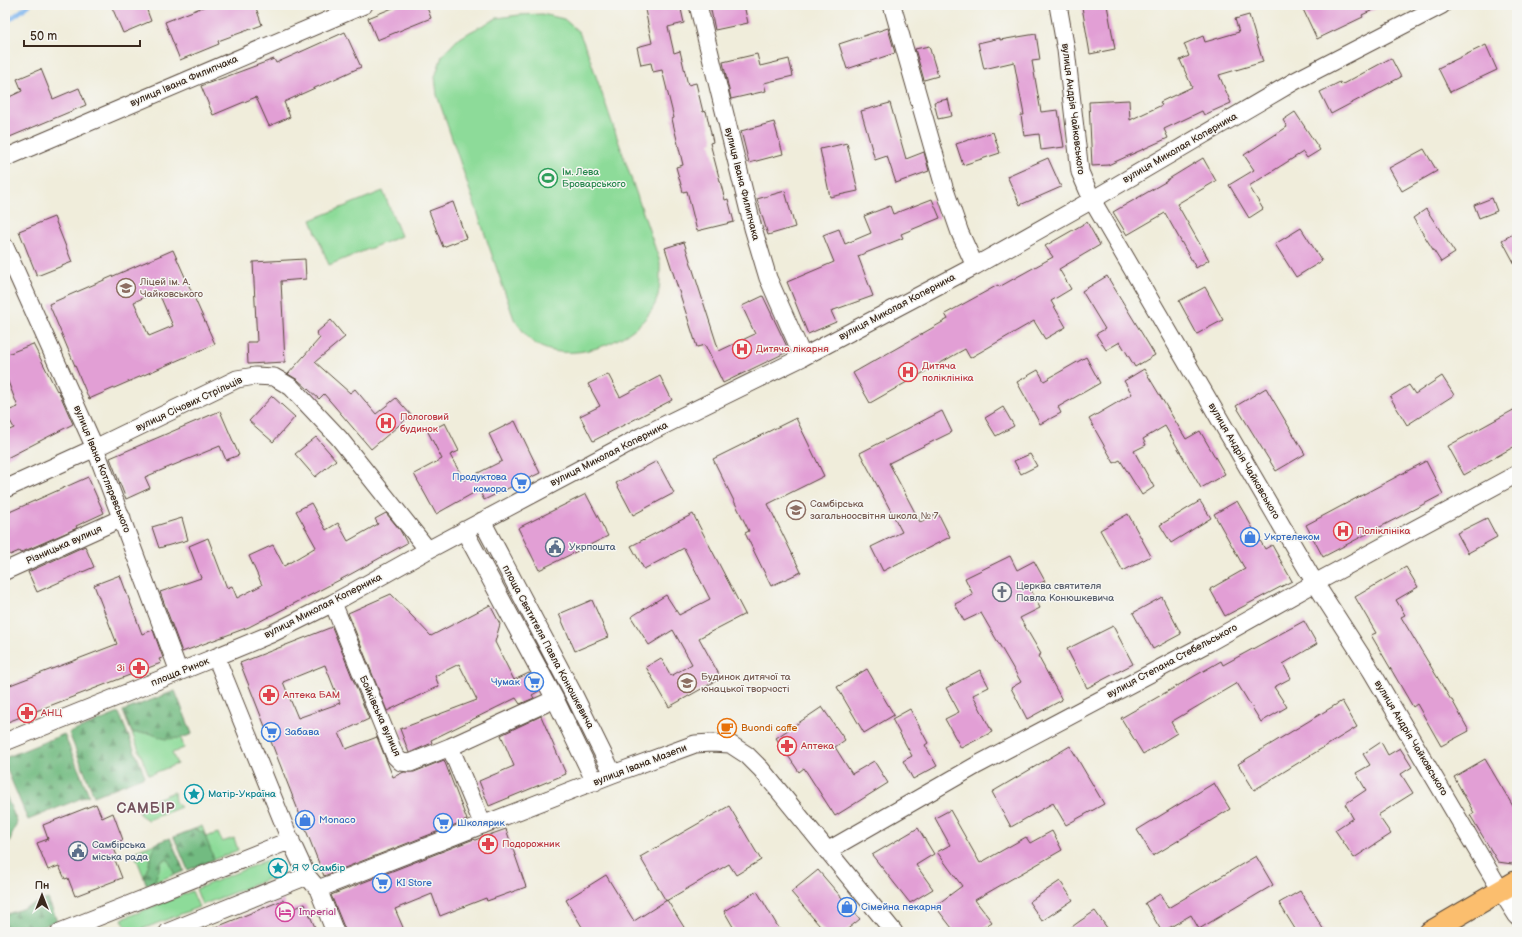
<svg xmlns="http://www.w3.org/2000/svg" width="1522" height="937" viewBox="0 0 1522 937" font-family="'Balsamiq Sans',sans-serif">
<style>
.grass{fill:#8ddb99;stroke:#64825c}
.forest{fill:url(#forest-firs);stroke:#567250}
.lines{fill:none;stroke-linecap:round;stroke-linejoin:round}
.stream{stroke:#7fb6ef;stroke-width:4.5}
.building{fill:#e29fd5;fill-rule:evenodd}
.minor-casing{stroke:#56473a;stroke-width:19}
.major-casing{stroke:#56473a;stroke-width:23}
.minor{stroke:#fff;stroke-width:17}
.major{stroke:#fbbe6e;stroke-width:21}
.labels{text-anchor:middle;dominant-baseline:central;stroke-width:3;stroke-linejoin:round;paint-order:stroke}
.street-label{font-size:10px;fill:#3b2a1e;stroke:#f6f6f2}
.leisure-label{font-size:10px;fill:#27864d;stroke:#f6f6f2;text-anchor:start}
.education-label{font-size:10px;fill:#785e54;stroke:#f6f6f2;text-anchor:start}
.health-label{font-size:10px;fill:#be3a42;stroke:#f6f6f2;text-anchor:start}
.shop-label{font-size:10px;fill:#366cbe;stroke:#f6f6f2;text-anchor:start}
.service-label{font-size:10px;fill:#4e5e75;stroke:#f6f6f2;text-anchor:start}
.worship-label{font-size:10px;fill:#5b616d;stroke:#f6f6f2;text-anchor:start}
.food-label{font-size:10px;fill:#c56008;stroke:#f6f6f2;text-anchor:start}
.culture-label{font-size:10px;fill:#0d838f;stroke:#f6f6f2;text-anchor:start}
.hotel-label{font-size:10px;fill:#b23c85;stroke:#f6f6f2;text-anchor:start}
.district-label{font-size:14px;font-weight:bold;letter-spacing:1px;fill:#75535e;stroke:#f6f6f2}
</style>
<defs>
<pattern id="forest-firs" width="22" height="20" patternUnits="userSpaceOnUse"><rect width="22" height="20" fill="#72bb81"/><path d="M5 1l3.5 6h-7zM16 11l3.5 6h-7z" fill="#5f9869"/></pattern>
</defs>
<rect width="100%" height="100%" fill="#f6f6f2"/>
<filter id="ink" filterUnits="userSpaceOnUse"><feTurbulence type="fractalNoise" baseFrequency=".025" numOctaves="2"/><feDisplacementMap in="SourceGraphic" scale="8" xChannelSelector="R" yChannelSelector="G"/><feConvolveMatrix kernelMatrix="1 2 1 2 8 2 1 2 1" color-interpolation-filters="sRGB"/></filter>
<filter id="wash" filterUnits="userSpaceOnUse"><feTurbulence type="fractalNoise" baseFrequency=".012" numOctaves="4" result="noise"/><feDisplacementMap in="SourceGraphic" scale="16" xChannelSelector="R" yChannelSelector="G"/><feGaussianBlur stdDeviation="0.9" result="paint"/><feColorMatrix in="noise" values="0 0 0 0 0 0 0 0 0 0 0 0 0 0 0 0 0 1.4 0 .05"/><feComposite in="paint" operator="in"/></filter>
<g filter="url(#wash)">
<rect width="100%" height="100%" fill="#f0eddb"/>
<path class="grass" d="M542,14L564,19L579,32L588,53L660,262C660,275 661,291 655,304C639,339 577,364 541,347C529,341 522,330 514,319L437,95L435,77L442,56L457,40L470,32L497,18L519,15Z
M383,191L401,236L329,265L311,220Z
M175,691L192,734L181,738L184,748L172,753L177,764L149,775L123,711Z
M174,792L175,802L181,807L148,820L140,815L139,811L143,806L142,805Z
M202,826L206,837L218,833L222,842L234,838L238,850L188,870L174,837Z
M170,838L184,871L147,885L134,852Z
M270,859L276,876L202,905L196,889Z
M192,891L199,907L135,932H128L122,919Z"/>
<path class="forest" d="M175,691L192,734L181,738L165,739L149,733H132L123,711Z
M119,713L145,776L94,796L69,733Z
M64,734L89,795L28,820L5,765V758Z
M5,793L17,822L8,845L5,846Z
M195,829L204,833L214,859L188,870L174,837Z
M170,838L184,871L175,875L168,859L162,861L154,883L147,885L144,878L156,843Z
M48,899L57,921L28,932H5V915Z"/>
<g class="lines">
<path class="stream" d="M5,23L29,5"/>
</g>
<g id="blocks">
<path class="building" d="M111,5H145L151,21L123,33Z
M208,5H255L262,25L218,41L219,44L180,60L165,22Z
M400,5H426L431,18L377,40L368,18Z
M644,5H676L677,10L681,9L684,23L668,27L674,53L680,51L688,85L696,83L703,112L706,111L713,142L710,143L725,200L728,199L734,222L697,231L687,191L683,192L676,167L683,165L672,119L674,118L662,70L653,72L651,63L641,65L637,47L652,43Z
M710,5H744L748,23L715,30Z
M1095,5H1107L1115,49L1090,54L1082,7Z
M1301,5H1384L1362,15L1363,17L1317,39Z
M1249,15L1263,62L1219,75L1231,103L1204,115L1202,111L1164,129L1168,138L1108,165L1092,166L1089,102L1129,100L1130,120L1162,105L1160,102L1192,87L1180,60L1189,56L1184,44L1203,36L1205,42L1239,32L1235,19Z
M888,28L895,53L847,69L839,44Z
M345,32L361,67L284,102L290,117L269,126L256,97L213,115L201,86L274,59L276,63Z
M1036,34L1040,60L1032,61L1041,112L1058,110L1064,147L1041,150L1039,134L1024,136L1021,115H1024L1014,62L984,69L978,43L1000,38V40Z
M1486,45L1497,70L1450,92L1438,68Z
M929,46L938,76L924,80L915,49Z
M757,54L760,66L789,59L793,76L764,83L766,91L731,99L723,62Z
M1391,58L1401,77L1331,114L1320,92L1340,82L1341,85Z
M41,69L53,99L79,88L86,105L5,139V99L22,91L17,79Z
M948,99L952,116L938,119L934,102Z
M890,103L906,159L924,152L929,171L896,183L887,156L875,160L861,111Z
M1295,112L1320,150L1307,158L1303,152L1249,186L1263,209L1249,218L1229,185L1254,170L1244,155L1287,127L1283,120Z
M774,122L783,154L749,163L741,131Z
M993,132L1000,153L963,165L956,144Z
M847,143L858,191L830,197L820,149Z
M1424,149L1437,171L1402,191L1389,168Z
M1048,158L1061,187L1020,205L1007,176Z
M1203,158L1216,181L1177,204L1209,260L1196,268L1165,213L1127,235L1113,212L1167,181V180Z
M785,191L795,227L768,235L757,199Z
M1492,198L1497,211L1479,218L1474,205Z
M932,199L940,218L901,234L903,238L858,256L873,296L831,311L836,322L808,334L787,282L834,262L823,235L839,229L845,244L871,233L864,216L890,206L893,214Z
M453,202L466,238L443,247L429,211Z
M1426,209L1455,253L1441,262L1413,218Z
M54,217L72,262L37,276L19,231Z
M1087,222L1100,245L1059,269L1071,289L1051,301L1066,327L1045,339L1034,321L970,358L965,349L870,403L853,373L948,319L945,314L998,285L999,287L1053,257L1045,246Z
M1301,228L1322,261L1296,277L1275,244Z
M1517,232V268L1502,240Z
M684,242L719,351L755,334L742,306L763,296L789,351L723,383L705,345L697,347L665,248Z
M173,250L215,344L89,399L49,304ZM158,291L173,326L149,336L134,302Z
M305,259L306,279L281,281L285,362L248,364L247,342H257L253,262Z
M1107,276L1155,355L1135,367L1120,342L1106,350L1096,334L1105,329L1082,291Z
M1205,287L1223,320L1197,334L1179,301Z
M331,320L345,337L315,362L350,393L355,389L376,414L396,398L411,415L371,449L324,394L319,399L298,380L288,374L320,338L316,333Z
M33,344L57,391L58,390L73,424L5,459V432L14,428L5,412L18,407L5,374V355Z
M1086,357L1100,383L1058,407L1061,413L1040,424L1017,382L1038,370L1044,381Z
M1144,369L1186,439L1200,431L1225,474L1201,488L1165,426L1143,439L1146,445L1134,451L1154,487L1142,495L1120,460L1114,463L1089,419L1132,394L1124,381Z
M608,374L620,397L660,376L672,400L593,441L580,416L600,406L588,384Z
M1442,376L1454,395L1407,425L1390,397L1409,385L1415,394Z
M1266,388L1305,454L1276,471L1236,406Z
M272,396L295,417L273,442L249,421Z
M1003,407L1014,426L996,436L985,418Z
M1517,408V445L1464,475L1448,446Z
M220,411L239,455L226,460L220,446L145,477L150,488L126,499L110,458Z
M942,411L952,432L889,463L920,522L938,513L950,537L883,571L871,547L902,532L860,453Z
M796,418L824,476L768,504L801,572L771,586L745,533L749,531L713,459Z
M515,421L540,473L484,500L479,490L436,514L414,474L442,459L428,432L445,423L459,451L450,455L464,480L502,461L489,434Z
M316,437L336,460L315,477L295,454Z
M1030,454L1037,466L1021,474L1014,461Z
M657,461L674,493L633,515L616,483Z
M1426,461L1443,494L1323,557L1306,525Z
M88,477L104,513L76,526L77,528L20,553L19,551L10,555L5,543V514Z
M586,494L608,536L539,570L518,528Z
M1200,501L1211,518L1171,543L1160,525Z
M1237,501L1265,549L1272,545L1292,581L1225,616L1210,589L1245,569L1214,514Z
M311,503L326,530L338,523L348,541L378,524L375,519L386,513L400,530L407,543L351,574L249,627L182,652L160,592L201,578L189,546L208,538L227,588L232,586L237,598L262,585L249,556L273,545L284,566L316,547L296,511Z
M693,514L745,614L699,638L721,678L669,707L646,667L661,658L671,676L692,664L673,630L649,645L631,617L666,595L679,615L710,599L684,548L644,569L631,546Z
M1128,514L1151,556L1123,571L1100,530Z
M182,518L188,540L159,548L152,527Z
M1487,518L1497,537L1468,553L1457,533Z
M85,546L94,567L37,592L28,572Z
M1010,556L1017,570L1034,561L1045,581L1030,588L1040,608L1020,618L1041,654L1038,656L1062,700L1027,719L1011,688L1021,682L981,613L964,621L955,604L973,595L965,578Z
M1406,567L1418,587L1396,600L1405,615L1401,617L1451,700H1452L1469,731L1441,746L1417,704L1413,707L1371,635L1376,633L1355,597Z
M120,575L142,634L153,630L163,658L159,659L161,663L5,723V687L117,644L94,585Z
M391,594L431,636L490,605L500,624L495,642L514,680L529,673L539,691L532,695L534,698L520,704L516,698L431,740L432,743L409,753L400,729L477,700L459,664L435,676L439,686L387,711L348,613Z
M1162,597L1181,634L1153,649L1133,613Z
M592,600L608,637L575,651L559,614Z
M1304,621L1317,644L1283,664L1291,678L1274,687L1287,707L1261,722L1237,683L1171,722L1177,733L1143,754L1121,718L1221,661L1223,665Z
M1113,626L1133,664L1087,688L1067,649Z
M332,627L369,719L339,733L346,749L377,737L393,777L404,772H414L444,760L467,820L324,876L240,663ZM325,665L340,703L298,718L283,682Z
M867,669L894,715L864,733L837,687Z
M980,670L989,687L973,695L992,732L961,748L945,719L959,712L946,688Z
M1342,701L1357,727L1254,790L1238,764Z
M822,707L845,740L835,747L852,774L874,761L888,783L835,816L804,768L799,772L776,738Z
M910,709L928,743L925,745L937,766L913,779L903,761L912,756L892,719Z
M541,716L566,774L489,806L479,781L514,766L501,735Z
M1381,742L1388,755L1400,748L1412,767L1401,774L1413,793L1378,815L1391,834L1354,858L1335,830L1353,818L1345,804L1366,790L1356,773L1370,765L1363,754Z
M1070,746L1104,804L1066,825L1053,803L1011,827L992,792Z
M1485,759L1517,813V861L1512,864L1498,862L1470,815L1474,813L1454,777Z
M1214,783L1230,809L1153,856L1137,830Z
M96,804L102,818L113,813L123,840L112,844L118,858L115,860L122,878L75,896L68,878L65,879L59,866L48,870L37,843L48,839L43,825Z
M729,806L761,860L736,875L729,864L666,901L640,857Z
M950,810L980,863L1026,837L1030,843L1052,831L1062,850L975,900L992,922L977,932H955L935,906L962,886L937,852L950,845L935,818Z
M918,828L934,854L916,865L933,889L910,903L872,855Z
M506,829L526,887L487,901L486,898L440,916L432,894L395,909L405,932H346L331,895L474,839L475,840Z
M1256,856L1273,885L1199,929L1191,915L1162,932L1145,903L1160,894L1168,908Z
M818,870L860,919L844,932H825L791,892Z
M606,875L634,921L667,900L687,932H585L566,900Z
M1060,881L1073,900L1042,921L1029,902Z
M757,891L781,932H736L724,911Z
M1300,891L1325,932H1297L1279,903Z
M283,900L288,911L305,904L317,932H204Z
M1095,911L1110,932H1065L1080,921Z"/>
</g>
</g>
<g filter="url(#ink)">
<use href="#blocks" fill-opacity="0" stroke="#56473a" stroke-width="1"/>
<g class="lines">
<defs>
<path id="minor" d="M698,5L753,228L768,278L803,357
M892,5L944,187L960,233L975,266
M1058,5L1066,50L1080,172L1092,200L1315,583L1372,672L1501,891L1517,916
M5,158L364,5
M5,247L95,448L179,672
M5,489L95,448L237,379L255,376L274,377L291,387L339,438L428,550
M482,521L575,697L613,774
M464,530L555,699L595,782
M5,571L122,518
M333,603L395,756L401,762L410,763L450,747L555,699
M216,657L271,634L333,603L428,550L642,436L803,357L975,266L1092,200L1295,81L1442,5
M5,742L216,657L289,837L307,876L318,889L335,932
M450,747L483,825
M827,851L977,765L1208,643L1315,583L1517,474
M318,889L613,774L695,744L711,743L730,744L747,755L761,769L894,932
M60,932L291,840
M168,932L307,876"/>
<path id="major" d="M1430,932L1517,881"/>
</defs>
<use href="#minor" class="minor-casing"/>
<use href="#major" class="major-casing"/>
<use href="#minor" class="minor"/>
<use href="#major" class="major"/>
</g>
</g>
<defs>
<symbol id="stadium-ring" viewBox="-11 -11 22 22"><circle r="9.5" fill="#f6f6f2" stroke="#2e9e5b" stroke-width="1.5"/><path d="M0-5a6.5 5 0 1 0 0 10a6.5 5 0 1 0 0-10ZM-3.5-1.8h7v3.6h-7Z" fill="#2e9e5b"/></symbol>
<symbol id="school-ring" viewBox="-11 -11 22 22"><circle r="9.5" fill="#f6f6f2" stroke="#8d6e63" stroke-width="1.5"/><path d="M0-5L7-2L0 1L-7-2ZM-4 1L0 2.5L4 1V4Q0 6-4 4Z" fill="#8d6e63"/></symbol>
<symbol id="hospital-ring" viewBox="-11 -11 22 22"><circle r="9.5" fill="#f6f6f2" stroke="#e0444e" stroke-width="1.5"/><path d="M-5-5h3v3.5h4V-5h3V5h-3V1.5h-4V5h-3Z" fill="#e0444e"/></symbol>
<symbol id="supermarket-ring" viewBox="-11 -11 22 22"><circle r="9.5" fill="#f6f6f2" stroke="#3f7fe0" stroke-width="1.5"/><path d="M-6-5.5h2.5l.6 2H6L4.5 2H-2.5L-4.4-4H-6ZM-1.5 3.2a1.3 1.3 0 1 0 .1 0ZM3 3.2a1.3 1.3 0 1 0 .1 0Z" fill="#3f7fe0"/></symbol>
<symbol id="shop-ring" viewBox="-11 -11 22 22"><circle r="9.5" fill="#f6f6f2" stroke="#3f7fe0" stroke-width="1.5"/><path d="M-5-2.5h2.3a2.7 3.5 0 0 1 5.4 0H5L5.5 6h-11ZM-1.5-2.5h3a1.5 2.3 0 0 0-3 0Z" fill="#3f7fe0"/></symbol>
<symbol id="civic-ring" viewBox="-11 -11 22 22"><circle r="9.5" fill="#f6f6f2" stroke="#5c6f8a" stroke-width="1.5"/><path d="M-.6-6.5H3V-4.5H.6V-3L4-1V1h2V6H-6V1h2V-1L-.6-3ZM-1.2 2.5V6h2.4V2.5Z" fill="#5c6f8a"/></symbol>
<symbol id="church-ring" viewBox="-11 -11 22 22"><circle r="9.5" fill="#f6f6f2" stroke="#6b7280" stroke-width="1.5"/><path d="M-1.2-6h2.4v3.5h3.3v2.4h-3.3V6h-2.4V-.1h-3.3v-2.4h3.3Z" fill="#6b7280"/></symbol>
<symbol id="pharmacy-ring" viewBox="-11 -11 22 22"><circle r="9.5" fill="#f6f6f2" stroke="#e0444e" stroke-width="1.5"/><path d="M-2-6h4v4h4v4h-4v4h-4v-4h-4v-4h4Z" fill="#e0444e"/></symbol>
<symbol id="cafe-ring" viewBox="-11 -11 22 22"><circle r="9.5" fill="#f6f6f2" stroke="#e8710a" stroke-width="1.5"/><path d="M-5.5-4.5H6V0H3Q3 3.5 0 3.5H-2.5Q-5.5 3.5-5.5 0ZM3-3.2v2h1.7v-2ZM-6 4.5H4V6H-6Z" fill="#e8710a"/></symbol>
<symbol id="sight-ring" viewBox="-11 -11 22 22"><circle r="9.5" fill="#f6f6f2" stroke="#0f9aa8" stroke-width="1.5"/><path d="M0-6L1.8-2.2L6-1.7L2.9 1.2L3.7 5.4L0 3.3L-3.7 5.4L-2.9 1.2L-6-1.7L-1.8-2.2Z" fill="#0f9aa8"/></symbol>
<symbol id="hotel-ring" viewBox="-11 -11 22 22"><circle r="9.5" fill="#f6f6f2" stroke="#d1479c" stroke-width="1.5"/><path d="M-6-4.5h1.5V1H6V5H4.5V3h-9V5H-6ZM-4 0a1.8 1.8 0 1 1 3.6 0ZM.5 0V-2.5h3Q6-2.5 6 0Z" fill="#d1479c"/></symbol>
</defs>
<g fill-rule="evenodd">
<use href="#stadium-ring" x="537" y="167" width="22" height="22"/>
<use href="#school-ring" x="115" y="277" width="22" height="22"/>
<use href="#hospital-ring" x="731" y="338" width="22" height="22"/>
<use href="#hospital-ring" x="897" y="361" width="22" height="22"/>
<use href="#hospital-ring" x="375" y="412" width="22" height="22"/>
<use href="#supermarket-ring" x="510" y="472" width="22" height="22"/>
<use href="#school-ring" x="785" y="499" width="22" height="22"/>
<use href="#hospital-ring" x="1332" y="520" width="22" height="22"/>
<use href="#shop-ring" x="1239" y="526" width="22" height="22"/>
<use href="#civic-ring" x="544" y="536" width="22" height="22"/>
<use href="#church-ring" x="991" y="581" width="22" height="22"/>
<use href="#pharmacy-ring" x="128" y="657" width="22" height="22"/>
<use href="#supermarket-ring" x="523" y="671" width="22" height="22"/>
<use href="#school-ring" x="676" y="672" width="22" height="22"/>
<use href="#pharmacy-ring" x="258" y="684" width="22" height="22"/>
<use href="#pharmacy-ring" x="16" y="702" width="22" height="22"/>
<use href="#cafe-ring" x="716" y="717" width="22" height="22"/>
<use href="#supermarket-ring" x="260" y="721" width="22" height="22"/>
<use href="#pharmacy-ring" x="776" y="735" width="22" height="22"/>
<use href="#sight-ring" x="183" y="783" width="22" height="22"/>
<use href="#shop-ring" x="294" y="809" width="22" height="22"/>
<use href="#supermarket-ring" x="432" y="812" width="22" height="22"/>
<use href="#pharmacy-ring" x="477" y="833" width="22" height="22"/>
<use href="#civic-ring" x="67" y="840" width="22" height="22"/>
<use href="#sight-ring" x="267" y="857" width="22" height="22"/>
<use href="#supermarket-ring" x="371" y="872" width="22" height="22"/>
<use href="#shop-ring" x="836" y="896" width="22" height="22"/>
<use href="#hotel-ring" x="274" y="901" width="22" height="22"/>
</g>
<g class="labels">
<g class="street-label">
<text transform="translate(184 81) rotate(-23)">вулиця Івана Филипчака</text>
<text transform="translate(1073 109) rotate(83)">вулиця Андрія Чайковського</text>
<text transform="translate(1180 148) rotate(-30)">вулиця Миколая Коперника</text>
<text transform="translate(742 184) rotate(76)">вулиця Івана Филипчака</text>
<text transform="translate(897 307) rotate(-28)">вулиця Миколая Коперника</text>
<text transform="translate(189 404) rotate(-25)">вулиця Січових Стрільців</text>
<text transform="translate(609 454) rotate(-27)">вулиця Миколая Коперника</text>
<text transform="translate(1244 461) rotate(60)">вулиця Андрія Чайковського</text>
<text transform="translate(102 469) rotate(68)">вулиця Івана Котляревського</text>
<text transform="translate(64 545) rotate(-24)">Різницька вулиця</text>
<text transform="translate(323 606) rotate(-27)">вулиця Миколая Коперника</text>
<text transform="translate(548 647) rotate(62)">площа Святителя Павла Конюшкевича</text>
<text transform="translate(1172 661) rotate(-28)">вулиця Степана Стебельського</text>
<text transform="translate(180 672) rotate(-22)">площа Ринок</text>
<text transform="translate(380 716) rotate(66)">Бойківська вулиця</text>
<text transform="translate(1411 738) rotate(59)">вулиця Андрія Чайковського</text>
<text transform="translate(640 765) rotate(-21)">вулиця Івана Мазепи</text>
</g>
<g class="leisure-label">
<text x="562" y="172">Ім. Лева<tspan x="562" dy="12">Броварського</tspan></text>
</g>
<g class="education-label">
<text x="140" y="282">Ліцей ім. А.<tspan x="140" dy="12">Чайковського</tspan></text>
<text x="810" y="504">Самбірська<tspan x="810" dy="12">загальноосвітня школа № 7</tspan></text>
<text x="701" y="677">Будинок дитячої та<tspan x="701" dy="12">юнацької творчості</tspan></text>
</g>
<g class="health-label">
<text x="756" y="349">Дитяча лікарня</text>
<text x="922" y="366">Дитяча<tspan x="922" dy="12">поліклініка</tspan></text>
<text x="400" y="417">Пологовий<tspan x="400" dy="12">будинок</tspan></text>
<text x="1357" y="531">Поліклініка</text>
<text x="125" y="668" text-anchor="end">3і</text>
<text x="283" y="695">Аптека БАМ</text>
<text x="41" y="713">АНЦ</text>
<text x="801" y="746">Аптека</text>
<text x="502" y="844">Подорожник</text>
</g>
<g class="shop-label">
<text x="507" y="477" text-anchor="end">Продуктова<tspan x="507" dy="12">комора</tspan></text>
<text x="1264" y="537">Укртелеком</text>
<text x="520" y="682" text-anchor="end">Чумак</text>
<text x="285" y="732">Забава</text>
<text x="319" y="820">Monaco</text>
<text x="457" y="823">Школярик</text>
<text x="396" y="883">KI Store</text>
<text x="861" y="907">Сімейна пекарня</text>
</g>
<g class="service-label">
<text x="569" y="547">Укрпошта</text>
<text x="92" y="845">Самбірська<tspan x="92" dy="12">міська рада</tspan></text>
</g>
<g class="worship-label">
<text x="1016" y="586">Церква святителя<tspan x="1016" dy="12">Павла Конюшкевича</tspan></text>
</g>
<g class="food-label">
<text x="741" y="728">Buondi caffe</text>
</g>
<g class="culture-label">
<text x="208" y="794">Матір-Україна</text>
<text x="292" y="868">Я ♥ Самбір</text>
</g>
<g class="hotel-label">
<text x="299" y="912">Imperial</text>
</g>
<g class="district-label">
<text x="146" y="808">САМБІР</text>
</g>
</g>
<rect width="1522" height="937" fill="none" stroke="#f6f6f2" stroke-width="20"/>
<g transform="translate(42 895)" stroke="#f6f6f2" stroke-width="3" paint-order="stroke">
<path d="M0-3L7 15L0 10L-7 15Z" fill="#3b2a1e"/>
<text y="-6" font-size="11" font-weight="bold" text-anchor="middle" fill="#3b2a1e">Пн</text>
</g>
<path d="M24 40v6h116v-6" fill="none" stroke="#3b2a1e" stroke-width="2"/>
<text x="30" y="40" font-size="12" fill="#3b2a1e" stroke="#f6f6f2" stroke-width="3" paint-order="stroke">50 m</text>
</svg>
